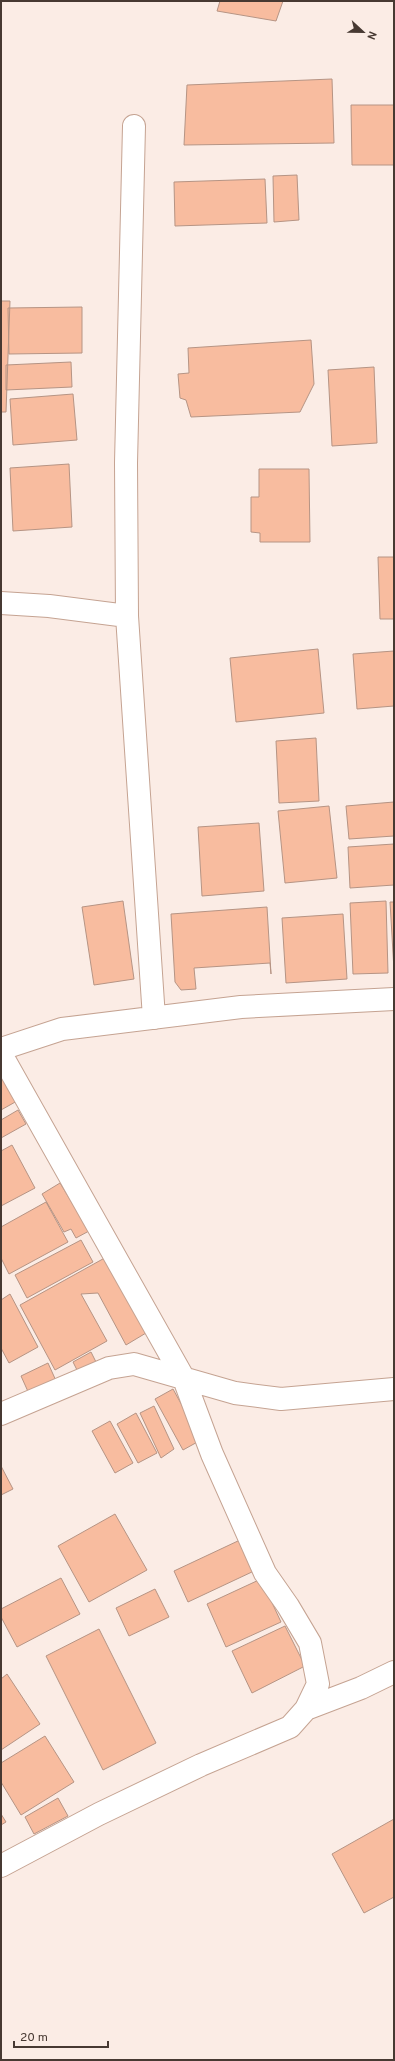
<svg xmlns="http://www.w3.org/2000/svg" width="395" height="2061" viewBox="0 0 395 2061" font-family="Overpass,sans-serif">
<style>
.building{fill:#f8bc9f;stroke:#b69484}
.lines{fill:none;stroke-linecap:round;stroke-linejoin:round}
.minor-casing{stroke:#c5a392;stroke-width:24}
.minor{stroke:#fff;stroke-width:22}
</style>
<rect width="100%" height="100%" fill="#fbece5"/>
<path class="building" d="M220,1H283L276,21L217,11Z
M332,79L334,143L184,145L187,85Z
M351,105H394V165H352Z
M297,175L299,220L274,222L273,176Z
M265,179L267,223L175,226L174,182Z
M1,301H10L6,412H1Z
M82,307V353L9,354L8,308Z
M311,340L314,384L300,412L191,417L186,400L180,398L178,374L189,373L188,348Z
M71,362L72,387L6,390V365Z
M374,367L377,443L332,446L328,370Z
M73,394L77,440L13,445L10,399Z
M69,464L72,527L13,531L10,468Z
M259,469H309L310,542H260V533L251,532V497H259Z
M378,557H394V619H380Z
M318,649L324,713L236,722L230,658Z
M394,651V706L357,709L353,654Z
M316,738L319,801L279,803L276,741Z
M394,802V836L349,839L346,806Z
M329,806L337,878L285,883L278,811Z
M259,823L264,891L202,896L198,827Z
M394,844V885L350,888L348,847Z
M123,901L134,979L94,985L82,907Z
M386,901L388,973L353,974L350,903Z
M390,902H394V970Z
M267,907L271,974L270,963L194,968L196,989L181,990L175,982L171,914Z
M343,914L347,979L286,983L282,918Z
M1,1074L17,1101L1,1110Z
M18,1110L26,1124L1,1138V1120Z
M12,1145L35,1188L1,1206V1151Z
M60,1183L89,1231L76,1238L71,1229L64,1232L42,1194Z
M46,1202L68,1242L9,1274L1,1258V1227Z
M81,1240L93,1262L27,1298L15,1275Z
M110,1255L151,1330L126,1345L98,1293L81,1294L107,1341L55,1370L20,1305Z
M10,1294L38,1347L9,1363L1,1348V1300Z
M91,1352L97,1364L79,1374L73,1362Z
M48,1363L57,1383L30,1396L21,1376Z
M173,1389L201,1440L183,1450L155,1399Z
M154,1406L174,1449L161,1458L140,1413Z
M136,1413L157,1453L138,1463L117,1424Z
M110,1421L133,1463L115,1473L92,1431Z
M1,1466L13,1489L1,1495Z
M115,1514L147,1570L89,1602L58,1546Z
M240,1540L254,1571L188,1602L174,1571Z
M61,1578L80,1614L17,1647L1,1617V1609Z
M261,1579L281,1622L226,1647L207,1604Z
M155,1589L169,1617L129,1636L116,1608Z
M285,1626L305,1666L252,1693L232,1651Z
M99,1629L156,1743L103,1770L46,1656Z
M7,1674L40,1724L1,1750V1679Z
M45,1736L74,1782L21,1815L1,1782V1763Z
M58,1798L68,1816L34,1834L25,1817Z
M1,1814L6,1822L1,1825Z
M394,1819V1897L364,1913L332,1854Z"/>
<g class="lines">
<defs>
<path id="minor" d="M134,126L126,463L127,616L154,1018
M1,603L49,606L127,616
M1,1049L62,1029L241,1007L394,999
M1,1054L184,1379L212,1454L265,1573L288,1606L310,1643L318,1684L306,1709L290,1727L201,1765L99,1814L1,1866
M1,1414L109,1368L134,1364L235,1393L281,1399L394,1389
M306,1709L361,1688L394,1672"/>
</defs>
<use href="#minor" class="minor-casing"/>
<use href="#minor" class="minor"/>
</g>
<rect width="395" height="2061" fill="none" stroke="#473932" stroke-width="4"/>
<g transform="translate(363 32) rotate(112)" stroke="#fbece5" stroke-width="3" paint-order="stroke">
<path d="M0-3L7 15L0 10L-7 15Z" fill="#473932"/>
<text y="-6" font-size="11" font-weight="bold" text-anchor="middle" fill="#473932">N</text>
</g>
<path d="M14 2041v6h94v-6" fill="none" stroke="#473932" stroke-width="2"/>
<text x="20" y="2041" font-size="12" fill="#473932" stroke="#fbece5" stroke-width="3" paint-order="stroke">20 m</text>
</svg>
